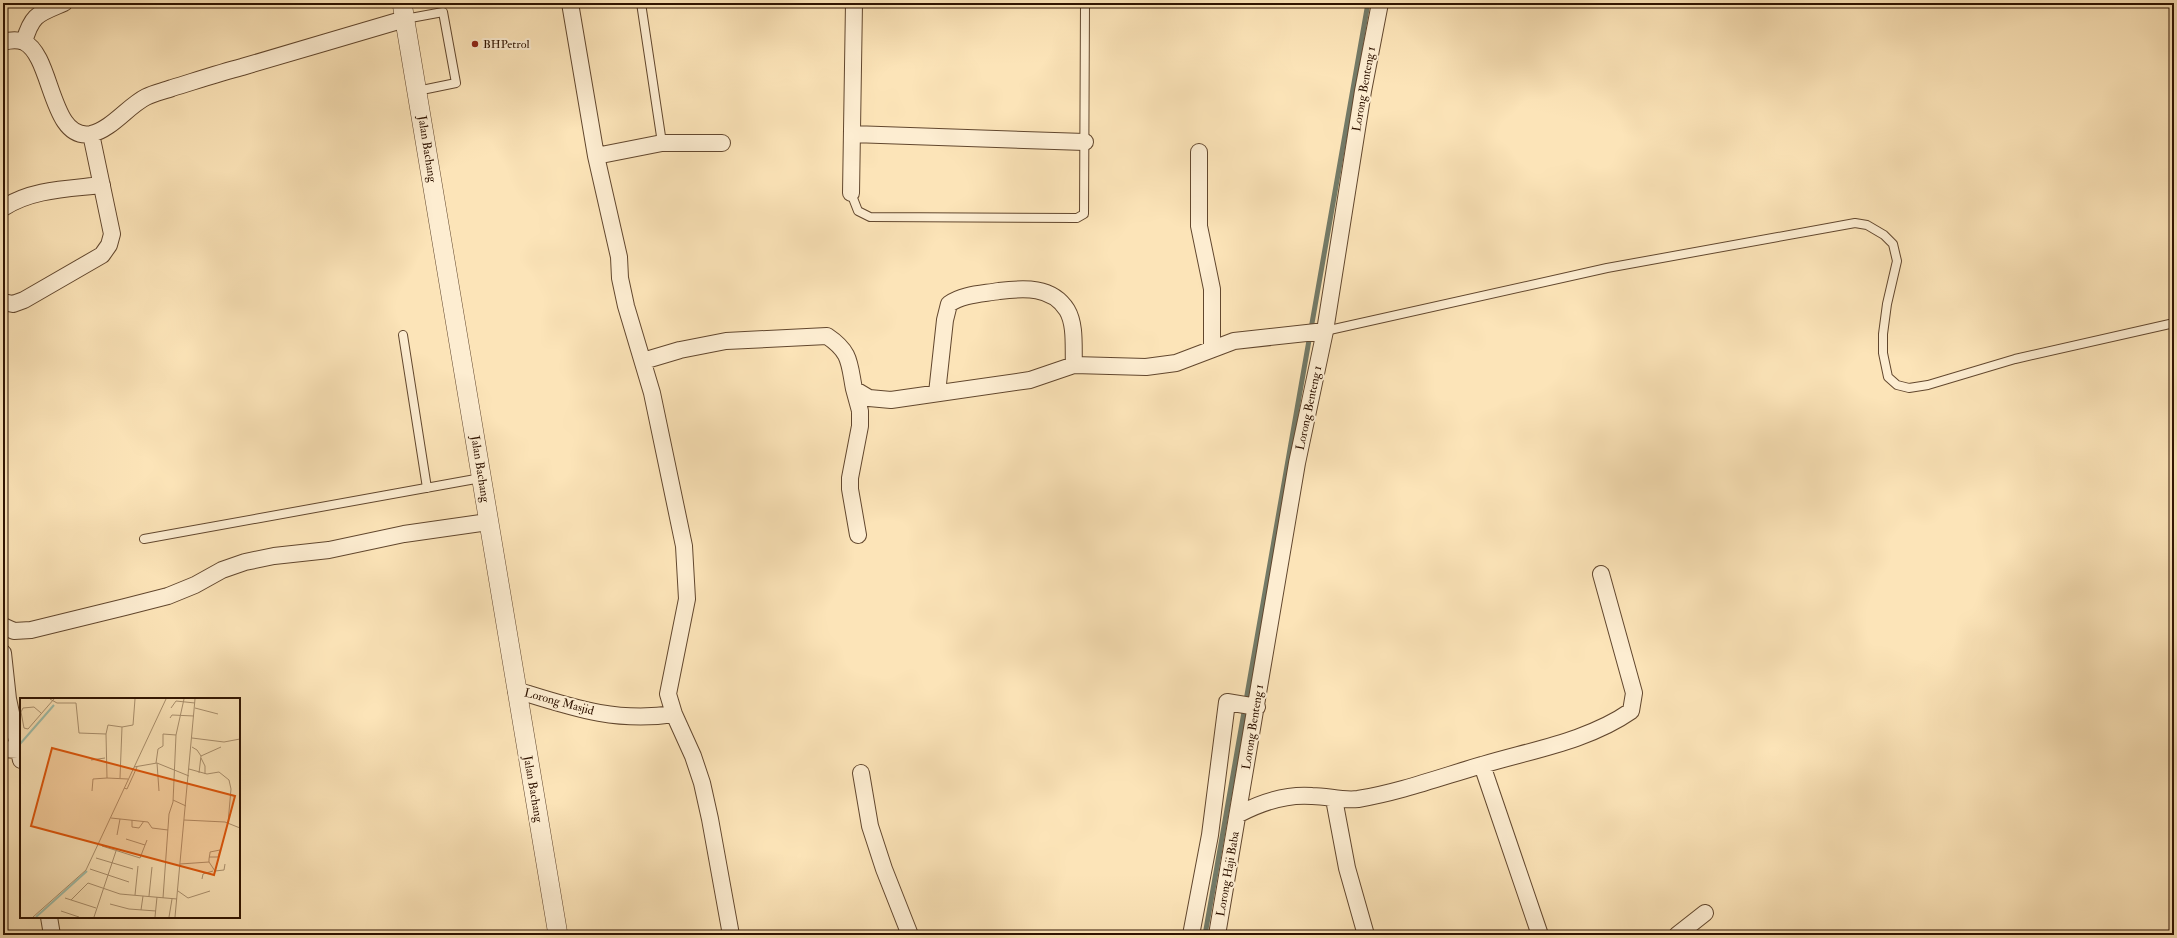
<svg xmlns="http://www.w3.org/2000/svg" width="2177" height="938" viewBox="0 0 2177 938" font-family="'IM FELL Double Pica',serif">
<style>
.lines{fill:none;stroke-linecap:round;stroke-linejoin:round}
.stream{stroke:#737a67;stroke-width:5}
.service-casing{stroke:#62472e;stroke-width:10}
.minor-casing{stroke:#62472e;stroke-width:18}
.tertiary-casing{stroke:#62472e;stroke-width:20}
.service{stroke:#fdedd1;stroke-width:8}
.minor{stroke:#fdedd1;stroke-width:16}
.tertiary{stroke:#fdedd1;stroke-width:19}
.poi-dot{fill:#8f2418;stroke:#fdedd1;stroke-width:1.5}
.labels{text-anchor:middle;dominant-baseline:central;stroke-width:4;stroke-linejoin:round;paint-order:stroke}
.poi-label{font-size:12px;fill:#2f1300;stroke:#fdedd1;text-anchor:start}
.street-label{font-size:12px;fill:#2f1300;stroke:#fdedd1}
.inset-river{fill:none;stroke:#a0bfab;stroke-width:2}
.inset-road{fill:none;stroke:#aa906e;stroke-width:1}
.view{fill:#df560b;fill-opacity:0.15;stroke:#df560b;stroke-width:2}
.inset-edge{fill:none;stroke:#2f1300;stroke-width:2}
</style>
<rect width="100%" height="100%" fill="#fce4b8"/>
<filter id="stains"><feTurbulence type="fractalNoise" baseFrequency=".005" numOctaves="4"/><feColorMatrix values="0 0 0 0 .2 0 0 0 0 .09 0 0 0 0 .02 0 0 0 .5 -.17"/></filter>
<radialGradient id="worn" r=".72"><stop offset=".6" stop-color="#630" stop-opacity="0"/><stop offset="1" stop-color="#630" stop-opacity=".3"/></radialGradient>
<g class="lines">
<path class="stream" d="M1205,935L1368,3"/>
<defs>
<path id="service" d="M641,3L662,143
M405,19L443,12L456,83L417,91
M851,193L858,211L870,217L1077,218L1084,214L1085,3
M1325,331L1607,268L1855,223L1867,225L1884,235L1893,244L1897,261L1887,304L1883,334V353L1888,377L1897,385L1909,388L1928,385L2015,359L2174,323
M403,335L427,488
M144,539L481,478"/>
<path id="minor" d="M570,3L596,156L619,257L620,278L626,306L652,393L684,546L687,599L668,694L674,714L693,756L702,783L710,819L731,935
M3,42C10,40 17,39 24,42C53,56 50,142 91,134C112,129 128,106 146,97C154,93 164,91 172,88C195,81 219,73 242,67C296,51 351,35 405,19
M24,42C32,14 38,14 64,3
M852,134L1085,142
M1199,152V226L1212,289V349
M596,156L662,143H722
M851,193L854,3
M3,208C32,189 68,189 102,185
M3,302L13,304L24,300L102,255L109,245L112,234L91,134
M643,361L680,350L726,341L827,336C851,352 849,363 854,389L869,398L891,400L1030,380L1074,365L1146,367L1176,363L1234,341L1325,331
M854,389L860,411V426L850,478V489L858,535
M937,393L945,320L949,304C963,294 982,294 999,291C1024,288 1052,286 1067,310C1076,325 1073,349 1074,365
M3,626L14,631L31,630L125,607L168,596L195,585L222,570L245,562L274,556L329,550L404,534L488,522
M3,653L8,699L21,760
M516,690C571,707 615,723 674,714
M3,749L18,750
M1482,765C1532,750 1588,741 1631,711L1634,693L1601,574
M861,773L870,826L884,869L910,935
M1334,799L1347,868L1366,935
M1239,814C1262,802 1287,794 1312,796C1328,796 1342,801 1358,799C1400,792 1441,777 1482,765L1540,935
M49,917L52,935
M1191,935L1210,835L1227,702L1257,707
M1217,935L1297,463L1325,331L1363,91L1380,3
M1677,935L1705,913"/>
<path id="tertiary" d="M402,3L558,935"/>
</defs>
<use href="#service" class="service-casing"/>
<use href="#minor" class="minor-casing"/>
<use href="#tertiary" class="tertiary-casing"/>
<use href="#service" class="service"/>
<use href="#minor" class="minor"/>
<use href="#tertiary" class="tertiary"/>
</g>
<circle class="poi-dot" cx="475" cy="44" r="4"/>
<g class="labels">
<g class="poi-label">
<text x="483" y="44">BHPetrol</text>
</g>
<g class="street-label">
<text transform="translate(1364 89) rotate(-80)">Lorong Benteng 1</text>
<text transform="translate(427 149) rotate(81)">Jalan Bachang</text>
<text transform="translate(1309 408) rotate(-78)">Lorong Benteng 1</text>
<text transform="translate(480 469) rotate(81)">Jalan Bachang</text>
<text transform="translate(559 702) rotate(15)">Lorong Masjid</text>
<text transform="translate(1253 727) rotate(-81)">Lorong Benteng 1</text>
<text transform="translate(533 789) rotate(80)">Jalan Bachang</text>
<text transform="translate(1228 874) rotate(-80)">Lorong Haji Baba</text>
</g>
</g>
<g transform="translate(20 698)">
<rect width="220" height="220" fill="#fce4b8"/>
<path class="inset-river" d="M0,46L34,7M16,219L67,173"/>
<path class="inset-road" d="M30,1L37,5H56L59,35L86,36M151,10L156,3L175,5M175,10L198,16M21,15L14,9L3,10L1,14L4,30L8,31L34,1M150,20L152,17L174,18M172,40L204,44L220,41M172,49L177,52L181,58L179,75M181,58L201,49M181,60L185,68V76M71,62L85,60M136,65L138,51L143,48V36L156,37M137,65L139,93M114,69L137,65L169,78M169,71L187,76L199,74L209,82L211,91L208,125M100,80L102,29M108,81L87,80L86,36L88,27L102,29L113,27L115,1M104,90L107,91L117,69M72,93L73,81L87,80M153,102L166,108M91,120L128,124L132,130L148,132M112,122V129L119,130L124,123M164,122L205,124L220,130M97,137L100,121M106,141L125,147M82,148L120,160L127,142M76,160L113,171M189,164V161L190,155V154L200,152L198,159H189M160,166L189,164L195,173L204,172L205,166M70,171L109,184M182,181L183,176L193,173M158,193L168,200L190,193M115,197L118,168M129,198L132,169M45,200L76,210M143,200L149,116L153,104L156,37L164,1M51,202L68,185L100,196L157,201M90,206L109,211L136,213M121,212L123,198M41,213L59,219M13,219L66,172L146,1M74,219L96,153M135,219L137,199M149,219L152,201M155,219L175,1"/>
<path class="view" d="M32,50L215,98L194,177L11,128Z"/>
<rect width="220" height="220" class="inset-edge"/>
</g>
<rect width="2177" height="938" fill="none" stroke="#fce4b8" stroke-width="16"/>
<rect x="4" y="4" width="2169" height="930" fill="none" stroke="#2f1300" stroke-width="2"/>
<rect x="8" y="8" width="2161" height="922" fill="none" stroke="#2f1300"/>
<rect width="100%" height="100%" filter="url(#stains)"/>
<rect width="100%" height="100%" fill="url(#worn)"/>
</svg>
